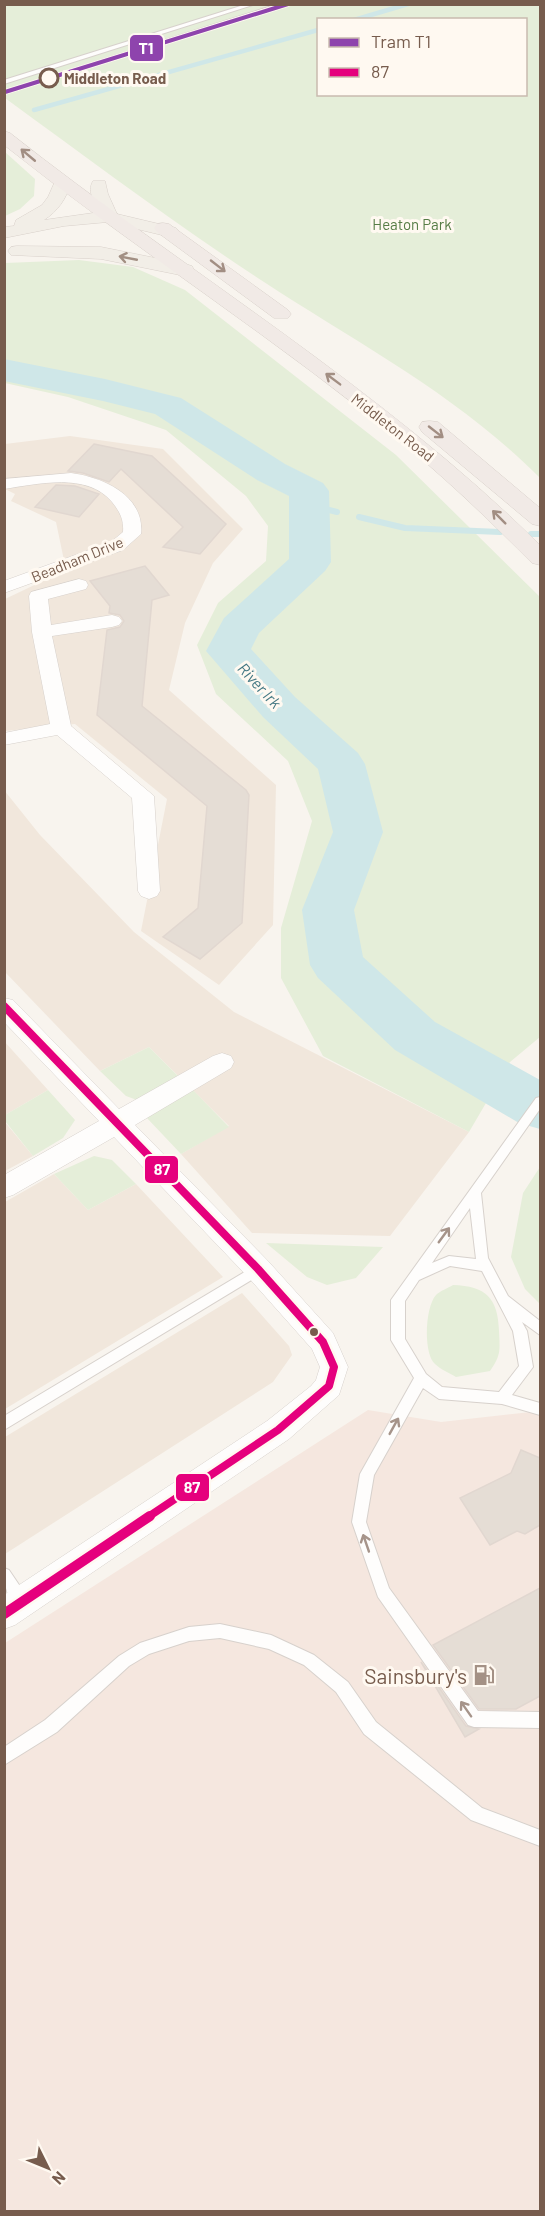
<svg xmlns="http://www.w3.org/2000/svg" width="545" height="2216" viewBox="0 0 545 2216" font-family="Barlow,sans-serif">
<style>
.residential{fill:#f1e7dc}
.commercial{fill:#f5e7df}
.green{fill:#e5eed9;fill-rule:evenodd}
.lines{fill:none;stroke-linecap:round;stroke-linejoin:round}
.stream-far1{stroke:#cfe7e8;stroke-width:4.5}
.stream{stroke:#cfe7e8;stroke-width:6}
.river{fill:#cfe7e8;fill-rule:evenodd}
.building{fill:#e5ddd5;stroke:#e1d7d0;stroke-width:1.5}
.lane-casing{stroke:#d7d1cc;stroke-width:2}
.street-casing{stroke:#d7d1cc;stroke-width:1}
.primary-casing{stroke:#d9d1cb;stroke-width:1}
.highway-casing{stroke:#d9d1cb;stroke-width:1}
.lane{fill:#fefdfc;fill-rule:evenodd}
.street{fill:#fefdfc;fill-rule:evenodd}
.primary{fill:#f2eee7;fill-rule:evenodd}
.highway{fill:#f1eae6;fill-rule:evenodd}
.bus-1-far1-casing{stroke:#fff9f1;stroke-width:13}
.bus-1-casing{stroke:#fff9f1;stroke-width:15}
.bus-1-far1{stroke:#e5007d;stroke-width:8}
.bus-1{stroke:#e5007d;stroke-width:10}
.tram-1-casing{stroke:#fff9f1;stroke-width:6}
.tram-1{stroke:#8e44ad;stroke-width:4}
.oneway{stroke:#a28e83}
.oneway2{stroke:#a28f83}
.oneway3{stroke:#a6948a}
.stop-dot{fill:#fff9f1;stroke:#775c4d;stroke-width:3}
.bus-dot{fill:#775c4d;stroke:#fff9f1;stroke-width:2}
.labels{text-anchor:middle;dominant-baseline:central;stroke-width:6;stroke-linejoin:round;paint-order:stroke}
.far-stop-label{font-size:15px;font-weight:bold;fill:#775c4d;stroke:#fff9f1;text-anchor:start}
.far-park-label{font-size:15px;fill:#567c45;stroke:#fff9f1}
.far-street-label{font-size:15px;fill:#775c4d;stroke:#fff9f1}
.far-water-label{font-size:16px;font-style:italic;fill:#447883;stroke:#fff9f1}
.near-poi-label{font-size:21px;fill:#775c4d;stroke:#fff9f1;text-anchor:end}
.line-badge{stroke:#fff9f1;stroke-width:2}
.badge-label{font-size:16px;text-anchor:middle;font-weight:bold;fill:#fff}
</style>
<rect width="100%" height="100%" fill="#f8f4ee"/>
<path class="residential" d="M70,436L163,449L243,529L213,563L185,623L169,690L276,785L273,925L219,985L141,931L167,799L75,724L5,731V599L66,570L56,522L11,501L15,494L5,489V444Z
M4,790L40,835L134,932L234,1012L469,1132L390,1236L252,1233L181,1154L229,1126L149,1047L100,1071L5,972Z
M4,1041L48,1090L5,1115H4Z
M4,1121L33,1156L5,1171H4Z
M54,1174L88,1210L136,1184L223,1277L5,1409V1202Z
M242,1293L289,1346L292,1355L273,1382L5,1554V1437Z"/>
<path class="commercial" d="M368,1410L441,1422L540,1411V2211L5,2212V1643Z"/>
<path class="green" d="M5,5H540V478C459,396 359,344 264,282C175,224 90,160 5,98ZM318,20H526V94H318Z
M5,152L35,179L34,196L20,209L5,216Z
M79,260L133,267L185,290L396,455L540,597V1037L510,1062L469,1132L323,1056L281,978V928L312,821L288,761L216,694L197,645L218,603L266,561L268,526L246,496L166,430L68,397L5,383V263Z
M149,1047L179,1077L137,1100L126,1096L100,1071Z
M48,1090L75,1120L63,1138L33,1156L5,1121V1115Z
M193,1090L229,1127L181,1154L146,1117Z
M94,1156L112,1160L136,1184L88,1210L54,1174Z
M540,1167V1304L525,1289L511,1257L523,1193Z
M266,1243L383,1247L356,1278L327,1285L307,1277Z
M453,1285C486,1286 498,1298 499,1331C500,1351 501,1355 490,1371L456,1377C450,1373 441,1370 435,1364C423,1353 425,1307 436,1295C440,1291 448,1288 453,1285Z"/>
<g class="lines">
<path class="stream-far1" d="M354,20L408,4
M34,110L318,30"/>
<path class="stream" d="M309,505L337,512
M359,517L405,528L500,532
M531,534H540"/>
<path class="river" d="M4,359L105,379L181,398L285,464L323,483L329,491L331,562L325,571L259,633L251,649L295,697L358,753L365,764L383,832L354,910L363,957L435,1022L540,1080V1129L519,1123L395,1050L318,978L310,965L302,910L333,832L318,769L263,717L206,651L224,618L289,559V496L257,480L155,414L103,401L4,381Z"/>
</g>
<path class="building" d="M94,444L152,456L226,524L200,554L163,547L183,527L121,469L109,482L83,473L68,471Z
M56,485L75,486L99,494L79,517L35,507Z
M145,566L169,595L152,600L142,706L246,790L249,795L242,923L200,959L163,937L198,908L207,806L97,715L107,630L120,627L124,621L120,615L109,613L110,606L90,581Z
M521,1450L540,1458V1525L525,1534L517,1531L490,1545L460,1498L511,1473Z
M540,1588V1696L516,1709H479L433,1645Z
M421,1662L466,1726L479,1729L465,1737Z"/>
<g class="lines">
<defs>
<path id="lane" d="M247,4H256L4,84V80Z
M278,4H287L25,87L20,86Z
M540,1097V1109L481,1193L488,1258L508,1296L540,1321V1335L522,1322L527,1331L533,1367L512,1395L540,1403V1415L502,1404L439,1399L423,1388L374,1475L366,1522L389,1588L478,1711L540,1712V1728L474,1727L468,1725L378,1597L352,1522L360,1474L414,1378L391,1340V1300L536,1098ZM470,1208L476,1259L449,1256L432,1263ZM450,1266L482,1271L513,1331L519,1366L499,1392L442,1387L426,1374L405,1339V1301L419,1280Z
M258,1264L263,1265L265,1269L263,1273L4,1430V1416Z
M4,1568L9,1570L30,1601L27,1606L22,1608C6,1602 4,1583 4,1568Z
M220,1624L271,1635L314,1655L348,1682L376,1722L482,1808L540,1830V1846L471,1820L364,1734L336,1692L304,1665L269,1649L220,1638L189,1641L149,1654L129,1666L57,1732L4,1765V1747L45,1720L119,1656L140,1643L189,1627Z"/>
<path id="street" d="M71,473C102,477 145,495 141,534L123,550L4,593V581L111,542L123,532C124,520 120,512 112,502C87,472 38,484 4,489V479Z
M79,579L86,581L88,585L86,589L48,599L51,625L112,615L119,617L122,621L119,625L112,627L52,636L71,726L154,796L160,891L157,896L149,899L141,896L138,891L132,798L57,735L4,745V733L50,724L32,632L29,596L31,592Z
M4,998L13,1000L119,1109L213,1056L222,1053L231,1056L234,1062L231,1068L135,1125L268,1261L333,1333L348,1367L339,1395L289,1439L15,1625L4,1629V1595L267,1421L311,1386L316,1380L320,1367L312,1349L248,1277L114,1137L13,1195L4,1198V1175L99,1121L4,1022Z"/>
<path id="primary" d="M62,178L68,179L71,183C66,199 58,211 44,220L100,212C96,202 86,193 93,181H105L108,194L117,214L176,228L179,232L176,236L170,237L108,222L64,226L4,238V227L14,226L16,220L42,205L48,197L56,179Z
M17,246L101,247L185,264L192,266L194,270L192,274L185,276L101,259L11,255L8,251L11,247Z"/>
<path id="highway" d="M4,131L10,133C186,272 380,387 540,545V565L532,563C493,524 454,486 412,451C282,342 137,251 4,145Z
M163,223L169,224L288,310L291,314L288,318H274L157,232L154,228L157,224Z
M430,421L438,422L540,508V526L532,524L422,432L419,427L422,422Z"/>
</defs>
<use href="#lane" class="lane-casing"/>
<use href="#street" class="street-casing"/>
<use href="#primary" class="primary-casing"/>
<use href="#highway" class="highway-casing"/>
<use href="#lane" class="lane"/>
<use href="#street" class="street"/>
<use href="#primary" class="primary"/>
<use href="#highway" class="highway"/>
<defs>
<path id="bus-1-far1" d="M4,1006L258,1269L323,1342L334,1367L329,1386L278,1430L148,1517"/>
<path id="bus-1" d="M4,1614L150,1516"/>
</defs>
<use href="#bus-1-far1" class="bus-1-far1-casing"/>
<use href="#bus-1" class="bus-1-casing"/>
<use href="#bus-1-far1" class="bus-1-far1"/>
<use href="#bus-1" class="bus-1"/>
<defs>
<path id="tram-1" d="M5,92L288,4"/>
</defs>
<use href="#tram-1" class="tram-1-casing"/>
<use href="#tram-1" class="tram-1"/>
</g>
<defs><path id="oneway-shaft" d="M-6 0H5M1.5-3L5.5 0L1.5 3" fill="none" stroke-width="1.6" stroke-linecap="round" stroke-linejoin="round" transform="scale(1.5)"/></defs>
<g class="oneway">
<use href="#oneway-shaft" transform="translate(28 155) rotate(-140)"/>
<use href="#oneway-shaft" transform="translate(218 266) rotate(38)"/>
<use href="#oneway-shaft" transform="translate(333 379) rotate(-143)"/>
<use href="#oneway-shaft" transform="translate(436 432) rotate(38)"/>
<use href="#oneway-shaft" transform="translate(499 517) rotate(-135)"/>
</g>
<use class="oneway2" href="#oneway-shaft" transform="translate(128 258) rotate(-169)"/>
<g class="oneway3">
<use href="#oneway-shaft" transform="translate(444 1235) rotate(-54)"/>
<use href="#oneway-shaft" transform="translate(394 1426) rotate(-61)"/>
<use href="#oneway-shaft" transform="translate(366 1543) rotate(-109)"/>
<use href="#oneway-shaft" transform="translate(466 1709) rotate(-125)"/>
</g>
<defs>
<symbol id="fuel-bare" viewBox="-9 -9 18 18"><path d="M-5.5-6h7V0h2V4h1.3V-2.5L3-4.5l.8-.8L6-3V5H2.5V1h-1V6h-7ZM-4.2-4.7v3.2H.2V-4.7Z" fill="#a49185" stroke="#fff9f1" stroke-width="2.5" paint-order="stroke"/></symbol>
</defs>
<g fill-rule="evenodd">
<use href="#fuel-bare" x="469" y="1660" width="30" height="30"/>
</g>
<circle class="stop-dot" cx="49" cy="78" r="9"/>
<circle class="bus-dot" cx="314" cy="1332" r="5"/>
<g class="labels">
<g class="far-stop-label">
<text x="64" y="78">Middleton Road</text>
</g>
<g class="far-park-label">
<text x="412" y="224">Heaton Park</text>
</g>
<g class="far-street-label">
<text transform="translate(393 427) rotate(38)">Middleton Road</text>
<text transform="translate(77 559) rotate(-22)">Beadham Drive</text>
</g>
<g class="far-water-label">
<text transform="translate(260 685) rotate(47)">River Irk</text>
</g>
<g class="near-poi-label">
<text x="467" y="1675">Sainsbury's</text>
</g>
</g>
<g class="line-badge">
<rect x="129" y="34" width="35" height="28" rx="6" fill="#8e44ad"/>
<rect x="144" y="1155" width="35" height="29" rx="6" fill="#e5007d"/>
<rect x="175" y="1473" width="35" height="29" rx="6" fill="#e5007d"/>
</g>
<g class="badge-label">
<text x="146" y="54">T1</text>
<text x="162" y="1175">87</text>
<text x="192" y="1493">87</text>
</g>
<rect width="545" height="2216" fill="none" stroke="#775c4d" stroke-width="12"/>
<rect x="317" y="18" width="210" height="78" fill="#fff9f1" stroke="#c9baaf" stroke-width="1.5"/>
<rect x="329" y="38" width="30" height="9" fill="#8e44ad" stroke="#c9baaf" stroke-width="1.5"/>
<text x="371" y="48" font-size="18" fill="#775c4d">Tram T1</text>
<rect x="329" y="68" width="30" height="9" fill="#e5007d" stroke="#c9baaf" stroke-width="1.5"/>
<text x="371" y="78" font-size="18" fill="#775c4d">87</text>
<g transform="translate(48 2168) rotate(133)" stroke="#fff9f1" stroke-width="4.5" paint-order="stroke">
<path d="M0-4.5L10 22L0 15L-10 22Z" fill="#775c4d"/>
<text y="-9" font-size="16" font-weight="bold" text-anchor="middle" fill="#775c4d">N</text>
</g>
</svg>
